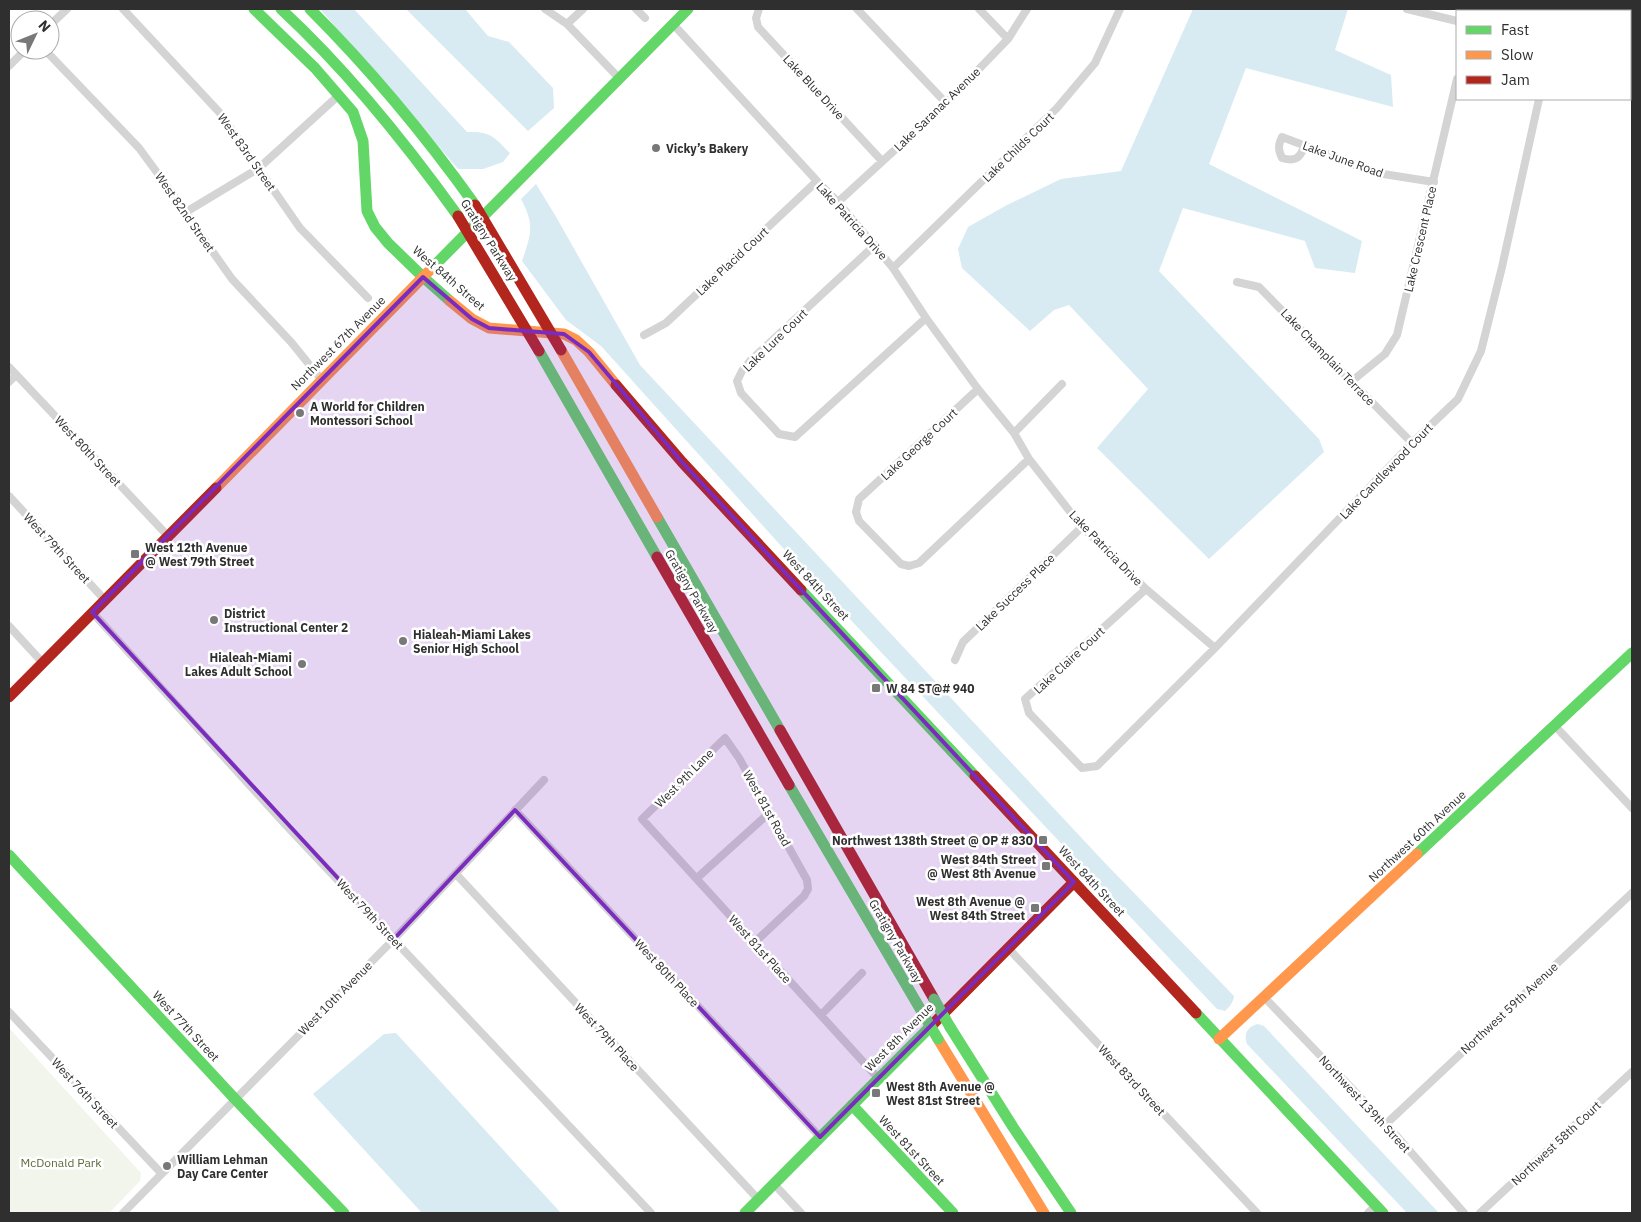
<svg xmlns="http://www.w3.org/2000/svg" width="1641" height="1222" viewBox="0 0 1641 1222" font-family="'IBM Plex Sans',sans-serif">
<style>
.green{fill:#f2f5ec}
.water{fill:#d8ebf2}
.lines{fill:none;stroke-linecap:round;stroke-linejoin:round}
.street{stroke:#d4d4d4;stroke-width:8}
.fast{stroke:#63d668;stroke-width:11}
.slow{stroke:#ff974d;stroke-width:11}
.jam{stroke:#b3261e;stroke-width:11}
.fast-bridge{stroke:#63d668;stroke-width:11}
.jam-bridge{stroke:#b3261e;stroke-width:11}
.marked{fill:#7b2cbf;fill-opacity:0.2;stroke:#7b2cbf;stroke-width:4;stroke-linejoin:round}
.poi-dot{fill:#787878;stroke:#fff;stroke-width:2}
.labels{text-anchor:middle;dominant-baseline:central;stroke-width:5;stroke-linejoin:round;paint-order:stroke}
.street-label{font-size:12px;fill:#2f2f2f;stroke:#fff}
.poi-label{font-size:12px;font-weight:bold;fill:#2f2f2f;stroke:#fff;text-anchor:start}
.park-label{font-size:12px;fill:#586c3a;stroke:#fff}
</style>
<rect width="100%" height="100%" fill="#fff"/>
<path class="green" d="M9,1028L141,1173L140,1181L109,1213H9Z"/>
<path class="water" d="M320,9H354L467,132C491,131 494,137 510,153L503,162L483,169H458Z
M406,9H465L488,36L509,42L553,88L554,108L528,131Z
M1193,9H1348L1335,50L1391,75L1393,107L1246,68L1209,164L1362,241L1355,273L1315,268L1305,241L1183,208L1159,271L1319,439L1324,452L1209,559L1097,448L1148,389L1069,305L1054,310L1030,331L962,268L958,249L968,227L1007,205L1061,179L1121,171Z
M536,184L555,215L640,365L1105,863L1234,996C1233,1003 1230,1006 1225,1011L1217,1009L783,548L601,346L566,320L522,261C531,234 535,225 521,199Z
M1258,1024L1264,1026L1439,1213H1407L1247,1044C1243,1034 1248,1026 1258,1024Z
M396,1033L561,1213H422L313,1094L384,1034Z"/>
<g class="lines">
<path class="street" d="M123,9L220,113L300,228L368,298
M545,9L567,24L619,78
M636,9L645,18
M759,9L756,18L758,27L882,161
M857,9L946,103
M979,9L1008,39
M1407,9L1457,21
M1558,11L1559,9
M567,24L583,9
M673,24L817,181L838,202L893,268L926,318L978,389L1014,433L1029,459L1082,527L1146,589L1215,648
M50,25L67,9
M45,50L139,148L186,212L203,238L232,279L291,342L321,379
M9,66L25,50
M1305,145C1300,158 1296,162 1282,158C1278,150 1278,145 1282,137L1377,173L1434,182
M838,202L946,103L1008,39L1027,9
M186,212L259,168L339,95
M875,245L750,361L742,371L737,381L741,393L779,434L795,437L926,318
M893,268L1057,108L1095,63L1120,9
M1237,282L1259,287L1412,443
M644,335L666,323L817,181
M9,367L167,535
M1352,381L1385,354L1397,335L1457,79
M9,382L16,375
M978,389L859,499L856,512L859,521L901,564L909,566L919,563L1029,459
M1014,433L1062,384
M9,496L104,599
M1146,589L1025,699L1029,713L1082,768L1097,766L1215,648L1412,443L1458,399L1481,351L1502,267L1539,99
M92,612L284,823L651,1213
M9,626L42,662
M955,660L963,642L1082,527
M1555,726L1632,808
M515,810L820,1137
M456,874L758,1199
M697,878L769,813
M754,943L804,896L808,889L807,880L739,758L725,738L642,819L878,1078
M1008,948L1257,1213
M1264,997L1386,1124L1464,1213
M9,1012L161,1173
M821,1015L862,973
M1386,1124L1632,893
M774,1184L801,1213
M123,1213L394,939L544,780
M1368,1213L1376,1205
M1480,1213L1632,1072"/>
<path class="fast" d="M254,9L315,68L353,112L363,141L367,211L375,227L388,243L423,277L450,301
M281,9C348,71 405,142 458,216
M310,9C371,70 425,135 475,205
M432,268L688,9
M539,351L657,557
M657,517L780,730
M801,590L975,776
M789,785L922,1012
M1417,854L1632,653
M9,855L235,1099L344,1213
M1196,1013L1383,1213
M950,1027L1013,1127L1071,1213
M852,1105L953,1213
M745,1213L933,1024"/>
<path class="slow" d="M450,301L472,319L489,328L564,334L576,340L589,352L616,385
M561,350L657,517
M216,488L432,268
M938,1039L1044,1213
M1219,1039L1417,854"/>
<path class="jam" d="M616,385L682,462L801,590
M657,557L789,785
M9,697L216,488
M780,730L934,999
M975,776L1196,1013
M933,1024L1074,882"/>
<path class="fast-bridge" d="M934,999L950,1027
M922,1012L938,1039"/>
<path class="jam-bridge" d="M475,205L561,350
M458,216L539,351"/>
</g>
<path class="marked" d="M423,277L472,319L489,328L564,334L589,352L682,462L1074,882L820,1137L515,810L394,939L92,612Z"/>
<g class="poi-dot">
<circle cx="656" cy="148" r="5"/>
<circle cx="300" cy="413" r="5"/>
<rect x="130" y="549" width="10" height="10" rx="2.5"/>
<circle cx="214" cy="620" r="5"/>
<circle cx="403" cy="641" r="5"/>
<circle cx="302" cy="664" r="5"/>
<rect x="871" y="683" width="10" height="10" rx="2.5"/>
<rect x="1038" y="835" width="10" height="10" rx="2.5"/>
<rect x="1041" y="861" width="10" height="10" rx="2.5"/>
<rect x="1030" y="903" width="10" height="10" rx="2.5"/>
<rect x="871" y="1088" width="10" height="10" rx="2.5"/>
<circle cx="167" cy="1166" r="5"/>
</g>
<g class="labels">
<g class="street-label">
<text transform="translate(814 87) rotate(47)">Lake Blue Drive</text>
<text transform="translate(937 109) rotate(-44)">Lake Saranac Avenue</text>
<text transform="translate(1018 147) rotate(-44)">Lake Childs Court</text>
<text transform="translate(247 152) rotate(55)">West 83rd Street</text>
<text transform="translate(1343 159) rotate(20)">Lake June Road</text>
<text transform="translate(185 212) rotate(55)">West 82nd Street</text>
<text transform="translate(852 221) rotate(48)">Lake Patricia Drive</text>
<text transform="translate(1420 239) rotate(-77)">Lake Crescent Place</text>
<text transform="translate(489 240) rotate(58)">Gratigny Parkway</text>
<text transform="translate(732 261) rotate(-43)">Lake Placid Court</text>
<text transform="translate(449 278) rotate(41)">West 84th Street</text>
<text transform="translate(775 340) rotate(-44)">Lake Lure Court</text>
<text transform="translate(338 343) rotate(-45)">Northwest 67th Avenue</text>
<text transform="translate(1328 357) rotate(46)">Lake Champlain Terrace</text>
<text transform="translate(919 444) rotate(-43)">Lake George Court</text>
<text transform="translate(88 451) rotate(47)">West 80th Street</text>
<text transform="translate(1386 471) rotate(-46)">Lake Candlewood Court</text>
<text transform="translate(57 548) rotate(47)">West 79th Street</text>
<text transform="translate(1106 548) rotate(46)">Lake Patricia Drive</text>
<text transform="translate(816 585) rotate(47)">West 84th Street</text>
<text transform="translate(692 591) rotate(60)">Gratigny Parkway</text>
<text transform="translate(1015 592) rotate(-44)">Lake Success Place</text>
<text transform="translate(1069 660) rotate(-43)">Lake Claire Court</text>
<text transform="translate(684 778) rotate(-45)">West 9th Lane</text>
<text transform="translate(767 808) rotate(61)">West 81st Road</text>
<text transform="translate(1417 836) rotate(-43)">Northwest 60th Avenue</text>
<text transform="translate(1092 881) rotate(47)">West 84th Street</text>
<text transform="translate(370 914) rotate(47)">West 79th Street</text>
<text transform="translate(896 941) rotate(60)">Gratigny Parkway</text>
<text transform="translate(760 949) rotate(48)">West 81st Place</text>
<text transform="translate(667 973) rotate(47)">West 80th Place</text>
<text transform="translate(335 998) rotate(-45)">West 10th Avenue</text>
<text transform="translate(1509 1008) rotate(-43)">Northwest 59th Avenue</text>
<text transform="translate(186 1026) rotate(47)">West 77th Street</text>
<text transform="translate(607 1037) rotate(47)">West 79th Place</text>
<text transform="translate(899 1037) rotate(-45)">West 8th Avenue</text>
<text transform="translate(1132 1080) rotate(47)">West 83rd Street</text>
<text transform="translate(85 1093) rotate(47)">West 76th Street</text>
<text transform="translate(1365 1104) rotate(47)">Northwest 139th Street</text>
<text transform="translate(1556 1143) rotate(-43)">Northwest 58th Court</text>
<text transform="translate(912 1150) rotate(47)">West 81st Street</text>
</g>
<g class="poi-label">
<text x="666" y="148">Vicky’s Bakery</text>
<text x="310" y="406">A World for Children<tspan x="310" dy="14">Montessori School</tspan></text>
<text x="145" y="547">West 12th Avenue<tspan x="145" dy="14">@ West 79th Street</tspan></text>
<text x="224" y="613">District<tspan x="224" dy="14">Instructional Center 2</tspan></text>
<text x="413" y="634">Hialeah-Miami Lakes<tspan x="413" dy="14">Senior High School</tspan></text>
<text x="292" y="657" text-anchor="end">Hialeah-Miami<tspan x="292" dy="14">Lakes Adult School</tspan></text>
<text x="886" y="688">W 84 ST@# 940</text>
<text x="1033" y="840" text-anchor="end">Northwest 138th Street @ OP # 830</text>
<text x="1036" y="859" text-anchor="end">West 84th Street<tspan x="1036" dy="14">@ West 8th Avenue</tspan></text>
<text x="1025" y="901" text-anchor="end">West 8th Avenue @<tspan x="1025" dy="14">West 84th Street</tspan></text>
<text x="886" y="1086">West 8th Avenue @<tspan x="886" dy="14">West 81st Street</tspan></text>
<text x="177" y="1159">William Lehman<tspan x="177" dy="14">Day Care Center</tspan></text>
</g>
<g class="park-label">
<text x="61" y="1162">McDonald Park</text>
</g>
</g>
<rect width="1641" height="1222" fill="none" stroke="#2f2f2f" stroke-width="20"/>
<rect x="1456" y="10" width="175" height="90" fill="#ffffff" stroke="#acacac"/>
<rect x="1466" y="26" width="25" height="8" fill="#63d668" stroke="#acacac"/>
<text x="1501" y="35" font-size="15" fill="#2f2f2f">Fast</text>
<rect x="1466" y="51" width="25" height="8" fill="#ff974d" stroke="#acacac"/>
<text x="1501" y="60" font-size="15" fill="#2f2f2f">Slow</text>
<rect x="1466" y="76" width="25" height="8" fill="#b3261e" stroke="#acacac"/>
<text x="1501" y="85" font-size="15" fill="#2f2f2f">Jam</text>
<g transform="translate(35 35) rotate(47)"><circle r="24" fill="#ffffff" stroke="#acacac"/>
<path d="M0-4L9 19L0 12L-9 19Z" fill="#787878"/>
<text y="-8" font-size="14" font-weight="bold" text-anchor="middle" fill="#2f2f2f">N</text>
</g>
</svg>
